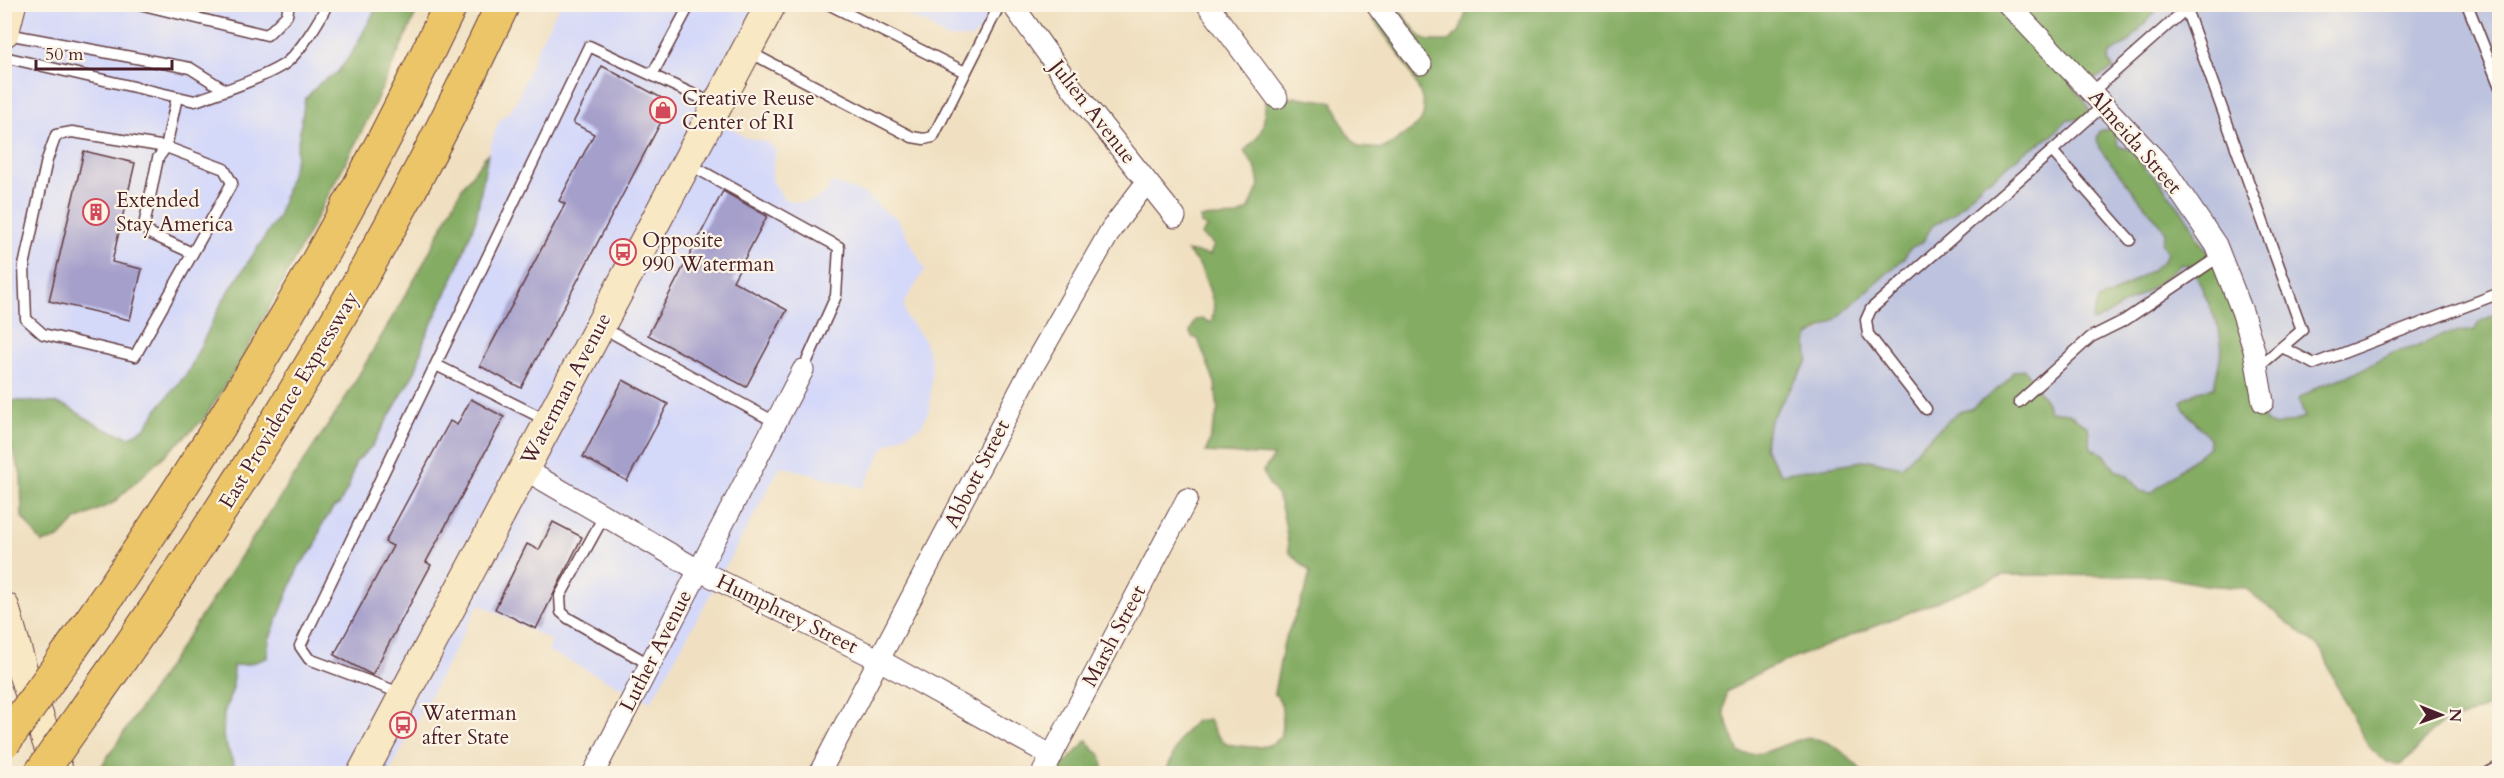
<svg xmlns="http://www.w3.org/2000/svg" width="2504" height="778" viewBox="0 0 2504 778" font-family="Cardo,serif">
<style>
.built{fill:#d4d8f9}
.industrial{fill:#bdc3de}
.forest{fill:#84ac63;stroke:#676647;stroke-width:1.5}
.building{fill:#a59fcb}
.lines{fill:none;stroke-linecap:round;stroke-linejoin:round}
.service-casing{stroke:#633c42;stroke-width:13}
.minor-casing{stroke:#633c42;stroke-width:23}
.secondary-casing{stroke:#633c42;stroke-width:32}
.motorway-casing{stroke:#633c42;stroke-width:35}
.service{stroke:#fff;stroke-width:10}
.minor{stroke:#fff;stroke-width:21}
.secondary{stroke:#f8e8c3;stroke-width:30}
.motorway{stroke:#edc569;stroke-width:33}
.motorway-bridge-casing{stroke:#633c42;stroke-width:35;stroke-linecap:butt}
.motorway-bridge{stroke:#edc569;stroke-width:33}
.labels{text-anchor:middle;dominant-baseline:central;stroke-width:4.5;stroke-linejoin:round;paint-order:stroke}
.poi-label{font-size:21px;fill:#4a1f2b;stroke:#fcf5e5;text-anchor:start}
.street-label{font-size:21px;fill:#4a1f2b;stroke:#fcf5e5}
</style>
<rect width="100%" height="100%" fill="#fcf5e5"/>
<filter id="ink" filterUnits="userSpaceOnUse"><feTurbulence type="fractalNoise" baseFrequency=".0167" numOctaves="2"/><feDisplacementMap in="SourceGraphic" scale="12" xChannelSelector="R" yChannelSelector="G"/><feConvolveMatrix kernelMatrix="1 2 1 2 8 2 1 2 1" color-interpolation-filters="sRGB"/></filter>
<filter id="wash" filterUnits="userSpaceOnUse"><feTurbulence type="fractalNoise" baseFrequency=".008" numOctaves="4" result="noise"/><feDisplacementMap in="SourceGraphic" scale="24" xChannelSelector="R" yChannelSelector="G"/><feGaussianBlur stdDeviation="1.35" result="paint"/><feColorMatrix in="noise" values="0 0 0 0 0 0 0 0 0 0 0 0 0 0 0 0 0 1.4 0 .05"/><feComposite in="paint" operator="in"/></filter>
<g filter="url(#wash)">
<rect width="100%" height="100%" fill="#f0e0c1"/>
<path class="built" d="M4,5H378L352,53L337,73L321,82L302,131L295,161L278,217L223,300L188,372L159,407L145,428L130,437L104,429L68,407L56,403L5,400Z
M560,5H770L704,126L731,127L744,137L769,143L776,150L772,172L773,182L784,199L799,203L813,201L826,192L832,182L867,195L884,211L897,218L925,270L904,303L906,317L924,339L932,364L930,408L921,426L885,446L863,488L781,466L651,702L548,651L552,641L479,604L389,773H236V770L223,737L224,713L233,688V666L249,664L267,658L269,640L299,566L315,547L322,525L333,508L339,504L349,486L355,463L372,446L416,370L424,340L457,270L476,219L488,153L498,123L505,115L509,113L519,95L538,46Z
M892,5H983L986,18L981,31L971,38H946L926,23L914,19Z"/>
<path class="industrial" d="M2160,5H2499V312L2491,315L2476,330L2444,334L2416,347L2395,352L2353,374L2319,386L2305,396L2306,417L2275,426L2265,422L2208,252L2192,225L2162,185L2142,165L2133,151L2118,146L2113,129L2099,148L2167,232V252L2164,260L2153,269L2113,294L2098,300L2115,310L2168,277L2181,264H2192L2219,328L2222,349L2214,388L2198,391L2184,409L2209,438V447L2151,493L2140,491L2128,476L2115,470L2106,458L2091,450L2088,426L2068,413L2049,411L2024,369L2013,372L2004,384L1971,409L1958,412L1924,442L1902,467L1869,460L1781,474L1764,448L1770,420L1808,361L1807,343L1809,336L1821,331L1904,258L1910,248L1922,243L1932,226L1953,214L1985,181L1996,176L2024,152L2052,136L2068,119H2079L2071,84L2113,69L2108,61L2111,52L2127,44Z"/>
<path class="forest" d="M378,5H420L363,129L242,359L204,419L113,503L76,520L59,538L42,543L22,517L21,474L5,430V400L56,403L68,407L104,429L130,437L145,428L159,407L188,372L223,300L278,217L295,161L305,99L321,82L337,73L352,53Z
M1480,5H2160L2127,44L2111,52L2108,61L2114,69L2086,83L2071,84L2087,104L2089,112L2083,122L2079,119H2068L2052,136L2024,152L1996,176L1985,181L1953,214L1932,226L1922,243L1910,248L1904,258L1834,321L1809,336L1807,343L1808,361L1770,420L1764,448L1781,474L1869,460L1902,467L1924,442L1958,412L1971,409L2004,384L2013,372L2024,369L2047,403L2049,411L2068,413L2088,427L2091,449L2104,454L2115,470L2128,476L2140,491L2151,493L2209,447V438L2184,409L2181,401L2198,391L2214,388L2222,349L2219,328L2192,265L2180,264C2157,288 2126,303 2098,320L2091,322L2098,300L2113,294L2153,269L2164,261L2167,252L2161,243L2166,232L2099,148L2097,138L2100,131L2113,128L2118,146L2133,151L2142,165L2162,185L2192,225L2199,241L2230,280L2259,408L2265,422L2276,426L2305,417L2298,399L2319,386L2353,374L2395,352L2416,347L2444,334L2475,330L2479,322L2499,312V702L2457,720L2443,723L2432,731L2413,754L2400,764L2387,763L2368,746L2335,682L2323,651L2245,588L2205,585L2159,576L2003,575L1762,671L1726,692L1724,714L1739,753C1780,761 1797,721 1837,748C1847,755 1856,765 1864,773L1165,774L1180,739L1195,721L1209,719L1215,733L1226,744C1242,746 1269,753 1280,737C1282,733 1282,724 1282,719C1283,709 1282,700 1274,693L1284,642L1306,589L1310,572L1289,552C1287,535 1285,517 1279,500C1275,489 1266,484 1263,471L1271,461L1273,456L1206,452L1218,411L1215,383L1198,339L1192,337L1190,332L1195,320L1204,319L1208,322H1212L1214,305L1209,289L1200,266L1187,251L1210,255L1214,245L1201,235L1207,227L1201,224L1200,218L1238,216L1249,209L1259,185L1256,169L1244,151C1263,134 1265,127 1265,102L1297,97L1333,102L1346,132L1359,147C1388,150 1382,150 1405,134C1411,130 1419,126 1422,119C1433,95 1388,39 1373,19L1387,9L1397,7L1419,35L1428,41H1448L1459,32L1467,10Z
M488,153L476,219L457,270L424,340L416,370L372,446L355,463L349,486L339,505L333,508L322,525L315,547L299,566L269,640L267,658L249,664L233,666V688L224,713L223,737L236,770V773H97L342,404L420,270L462,188Z
M1087,740L1093,749L1101,755L1104,773L1044,774L1053,761L1060,769Z"/>
<g id="blocks">
<path class="building" d="M602,66L671,103L521,388L480,366L565,204L559,201L594,134L573,123Z
M84,151L135,163L112,262L142,269L130,320L49,301Z
M723,191L767,216L733,281L787,310L746,387L648,335Z
M623,380L668,404L627,481L583,457Z
M471,399L504,417L426,562L431,565L372,675L334,655L393,546L385,542L450,421L457,425Z
M553,522L582,537L536,629L495,609L527,544L539,550Z"/>
</g>
</g>
<g filter="url(#ink)">
<use href="#blocks" fill-opacity="0" stroke="#633c42" stroke-width="1.5"/>
<g class="lines">
<defs>
<path id="service" d="M139,4L267,35L287,15L289,4
M828,4L965,72
M2467,4L2500,87
M7,34L190,68L225,90
M749,52L912,137L924,139L933,137L1000,4
M4,57L195,101C223,91 258,80 283,65C297,56 320,21 327,4
M652,75L690,4
M2092,92L2186,9L2302,330L2257,368
M177,97L166,147L72,132L56,135L47,160L24,266L26,319L43,334L135,356L232,183L224,169L166,147L158,158L144,226L149,233L192,253
M2104,105L2052,151L2130,240
M687,163L839,247L836,296L803,370
M603,328L775,422
M2282,347L2314,364L2500,293
M436,365L548,421
M2019,402L2091,337L2125,320L2220,256
M1926,409L1868,334L1866,320L1871,309L2052,151
M604,516L560,596L561,612L568,618L649,664
M403,694L309,659L300,646L589,46L714,104
M2486,774L2500,766"/>
<path id="minor" d="M1012,4L1073,89L1175,217
M1207,4L1277,98
M1376,4L1421,64
M2008,4L2165,170L2216,245L2242,311L2254,350L2263,402
M524,469L698,570L874,657L1052,756
M593,774L803,370
M819,774L1028,375L1112,228L1147,182
M1042,774L1187,499"/>
<path id="secondary" d="M4,32L11,4
M4,607L23,673L59,774
M362,774L771,4"/>
<path id="motorway" d="M66,656C213,449 343,234 451,4
M86,709C245,485 387,253 503,4"/>
</defs>
<use href="#service" class="service-casing"/>
<use href="#minor" class="minor-casing"/>
<use href="#secondary" class="secondary-casing"/>
<use href="#motorway" class="motorway-casing"/>
<use href="#service" class="service"/>
<use href="#minor" class="minor"/>
<use href="#secondary" class="secondary"/>
<use href="#motorway" class="motorway"/>
<defs>
<path id="motorway-bridge" d="M4,742L66,656
M40,774L86,709"/>
</defs>
<use href="#motorway-bridge" class="motorway-bridge-casing"/>
<use href="#motorway-bridge" class="motorway-bridge"/>
</g>
</g>
<defs>
<symbol id="shop-ring" viewBox="-11 -11 22 22"><circle r="9.5" fill="#fcf5e5" stroke="#d1495b" stroke-width="1.5"/><path d="M-5-2.5h2.3a2.7 3.5 0 0 1 5.4 0H5L5.5 6h-11ZM-1.5-2.5h3a1.5 2.3 0 0 0-3 0Z" fill="#d1495b"/></symbol>
<symbol id="building-ring" viewBox="-11 -11 22 22"><circle r="9.5" fill="#fcf5e5" stroke="#d1495b" stroke-width="1.5"/><path d="M-4-6H4V6H1V3H-1V6H-4ZM-2.5-4.3h1.7v1.8h-1.7ZM.8-4.3h1.7v1.8H.8ZM-2.5-1h1.7V.8h-1.7ZM.8-1h1.7V.8H.8Z" fill="#d1495b"/></symbol>
<symbol id="bus-ring" viewBox="-11 -11 22 22"><circle r="9.5" fill="#fcf5e5" stroke="#d1495b" stroke-width="1.5"/><path d="M-5-6H5V4H4V6H2V4H-2V6H-4V4H-5ZM-3.5-4V0h7V-4ZM-3.5 1.2v1.5H-2V1.2ZM2 1.2v1.5H3.5V1.2Z" fill="#d1495b"/></symbol>
</defs>
<g fill-rule="evenodd">
<use href="#shop-ring" x="648" y="95" width="30" height="30"/>
<use href="#building-ring" x="81" y="197" width="30" height="30"/>
<use href="#bus-ring" x="608" y="237" width="30" height="30"/>
<use href="#bus-ring" x="388" y="710" width="30" height="30"/>
</g>
<g class="labels">
<g class="poi-label">
<text x="682" y="98">Creative Reuse<tspan x="682" dy="24">Center of RI</tspan></text>
<text x="116" y="200">Extended<tspan x="116" dy="24">Stay America</tspan></text>
<text x="642" y="240">Opposite<tspan x="642" dy="24">990 Waterman</tspan></text>
<text x="422" y="713">Waterman<tspan x="422" dy="24">after State</tspan></text>
</g>
<g class="street-label">
<text transform="translate(1093 112) rotate(52)">Julien Avenue</text>
<text transform="translate(2135 142) rotate(49)">Almeida Street</text>
<text transform="translate(566 389) rotate(-62)">Waterman Avenue</text>
<text transform="translate(289 400) rotate(-59)">East Providence Expressway</text>
<text transform="translate(977 474) rotate(-63)">Abbott Street</text>
<text transform="translate(787 614) rotate(26)">Humphrey Street</text>
<text transform="translate(1114 636) rotate(-62)">Marsh Street</text>
<text transform="translate(656 651) rotate(-63)">Luther Avenue</text>
</g>
</g>
<rect width="2504" height="778" fill="none" stroke="#fcf5e5" stroke-width="24"/>
<g transform="translate(2441 715) rotate(91)" stroke="#fcf5e5" stroke-width="4.5" paint-order="stroke">
<path d="M0-4.5L10 22L0 15L-10 22Z" fill="#4a1f2b"/>
<text y="-9" font-size="16" font-weight="bold" text-anchor="middle" fill="#4a1f2b">N</text>
</g>
<path d="M36 60v9h136v-9" fill="none" stroke="#4a1f2b" stroke-width="3"/>
<text x="45" y="60" font-size="18" fill="#4a1f2b" stroke="#fcf5e5" stroke-width="4.5" paint-order="stroke">50 m</text>
</svg>
